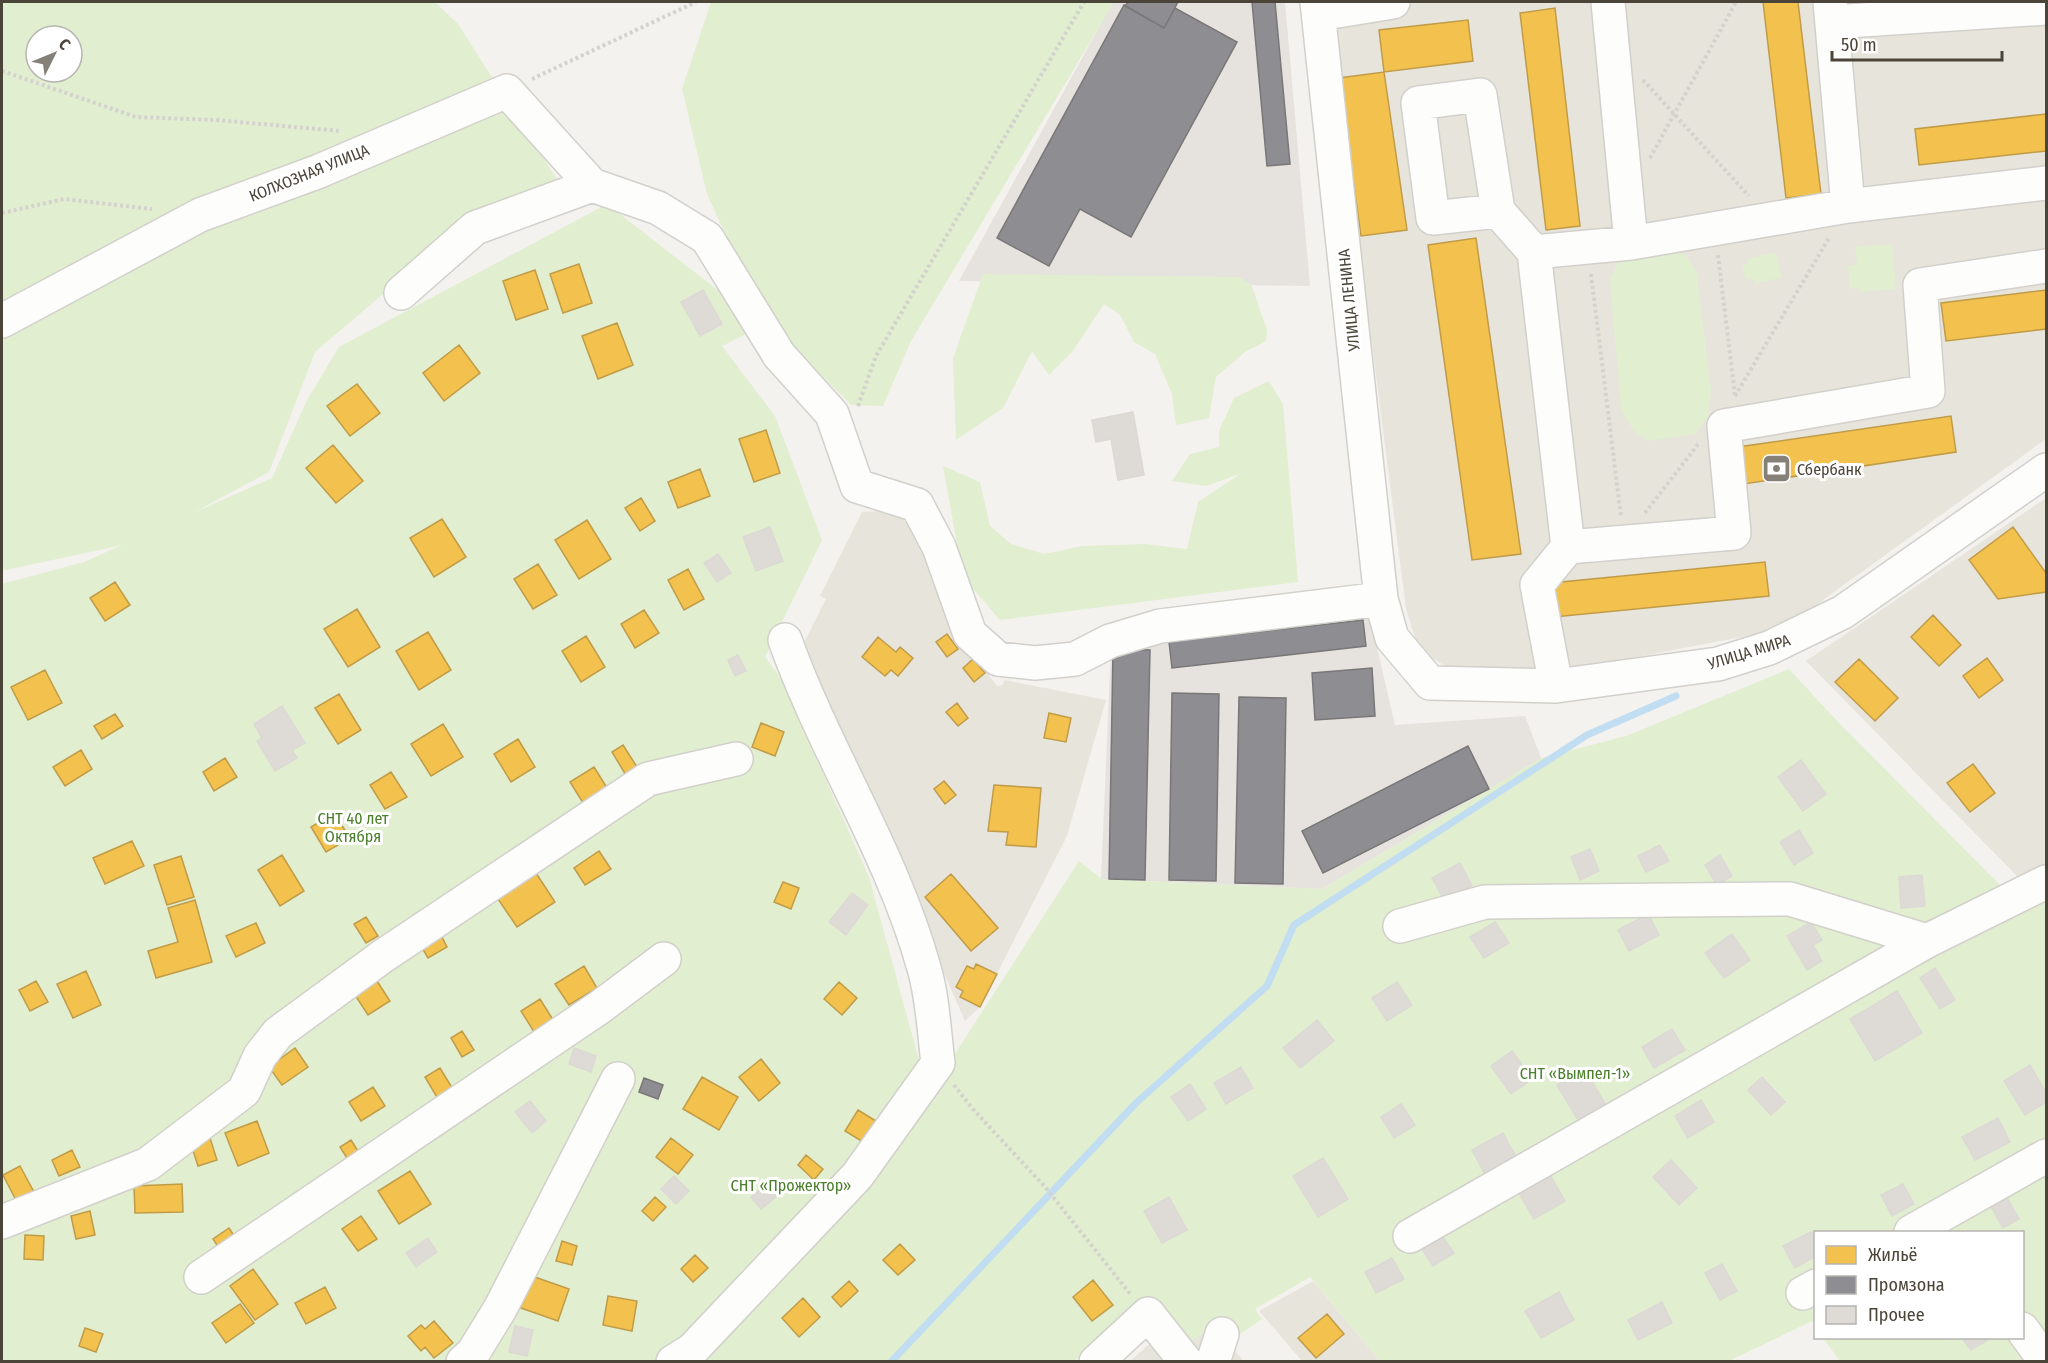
<svg xmlns="http://www.w3.org/2000/svg" width="2048" height="1363" viewBox="0 0 2048 1363" font-family="'Fira Sans Condensed',sans-serif">
<style>
.residential{fill:#e7e4dc}
.industrial{fill:#e6e2de}
.green{fill:#e1eecf;fill-rule:evenodd}
.homes{fill:#f2c14e;stroke:#c09c48;stroke-width:1.5}
.industry{fill:#8d8d92;stroke:#797777;stroke-width:1.5}
.lines{fill:none;stroke-linecap:round;stroke-linejoin:round}
.stream{stroke:#c0ddf1;stroke-width:7}
.building{fill:#dedbd6;stroke:#dcd9d4;stroke-width:1.5}
.minor-casing{stroke:#d2d0cb;stroke-width:36}
.path{stroke:#d3d2cc;stroke-width:4;stroke-dasharray:3 3;stroke-linecap:butt}
.minor{stroke:#fdfdfc;stroke-width:33}
.labels{text-anchor:middle;dominant-baseline:central;stroke-width:6;stroke-linejoin:round;paint-order:stroke}
.street-label{font-size:16px;fill:#4b4439;stroke:#fff}
.poi-label{font-size:16px;fill:#4b4439;stroke:#fff;text-anchor:start}
.park-label{font-size:16px;fill:#4a7f2a;stroke:#fff}
</style>
<rect width="100%" height="100%" fill="#f4f2ee"/>
<path class="residential" d="M1328,2H2046V439L1794,621L1768,632L1553,673L1462,670L1447,667L1432,658L1417,644L1406,609Z
M2046,498V875L2018,877L1806,661Z
M897,510L924,532L962,640L997,686L1002,685L1005,680L1106,700L1067,836L980,1007L965,1021L801,649L826,599L820,596L862,512Z
M1313,1281L1380,1361H1302L1259,1311Z
M1172,1324L1216,1326L1244,1362H1129Z"/>
<path class="industrial" d="M1113,2H1285L1310,286L959,281Z
M1369,613L1395,725L1525,716L1541,758L1322,889L1101,879L1111,647Z"/>
<path class="green" d="M2,2H435L458,24L560,184L411,270L315,352L269,472L193,513L272,478L307,400L339,347L607,204L724,295L746,334L722,346L775,416L822,540L765,657L780,677L869,877L920,1064L944,1071L1079,861L1102,879L1322,889L1541,758L1626,736L1789,669L1839,723L2002,887L2046,897V1361H1840L1823,1338H2022V1232H1816L1815,1326L1812,1321L1729,1361H1380L1310,1277L1255,1309L1262,1319L1229,1342L1216,1326L1188,1343L1150,1298L1074,1361H2V584L84,562L122,545L6,570L2,568ZM36,36H72V72H36Z
M711,2H1114L911,341L883,406L851,405L764,318L707,194L682,89Z
M1892,244L1896,289L1860,292L1859,288L1850,289L1848,266L1857,265L1855,247Z
M1670,246L1686,256L1696,271L1711,391L1708,417L1695,434L1648,441L1633,430L1621,410L1610,280C1623,246 1637,250 1670,246Z
M1775,252L1782,277L1755,284L1753,278L1746,280L1742,265L1749,263L1748,259Z
M983,274L1240,277L1252,286L1267,330L1266,341L1245,352L1216,377L1209,418L1176,425L1172,394L1155,354L1134,342L1120,315L1104,304L1073,351L1049,375L1032,351L1003,408L956,440L953,358Z
M1269,381L1283,404L1298,582L1000,620L963,577L943,466L980,482L990,526L1011,544L1044,554L1083,546L1144,544L1187,549L1198,502L1240,474L1206,486L1172,481L1190,454L1219,447V431L1234,398Z"/>
<path class="homes" d="M1763,2H1798L1821,194L1786,198Z
M1555,8L1580,226L1546,230L1520,13Z
M1468,20L1473,61L1384,72L1379,30Z
M1384,72L1407,230L1361,236L1339,78Z
M2046,114V151L1919,165L1915,129Z
M1476,238L1521,554L1472,560L1428,245Z
M579,264L592,303L563,313L550,274Z
M535,270L548,309L516,320L503,281Z
M2046,290V329L1946,341L1941,303Z
M617,323L633,365L598,379L582,336Z
M459,345L480,373L444,401L423,373Z
M357,384L380,413L350,436L327,406Z
M1951,416L1956,452L1744,484L1738,447Z
M766,430L780,473L754,482L739,439Z
M333,445L363,481L336,503L306,468Z
M700,469L710,496L678,508L668,482Z
M641,498L655,521L640,531L625,508Z
M442,519L466,557L434,577L410,538Z
M587,520L611,559L579,579L555,540Z
M2013,527L2046,573V592L1998,599L1969,560Z
M1765,562L1769,596L1554,617L1551,583Z
M538,564L557,595L533,609L514,579Z
M688,569L704,599L684,610L668,580Z
M115,582L130,605L105,621L90,598Z
M357,609L380,647L348,667L324,629Z
M644,610L659,633L635,648L621,624Z
M1933,615L1961,645L1939,666L1911,637Z
M428,632L451,670L419,690L396,651Z
M947,634L958,649L947,657L936,642Z
M586,636L605,667L581,682L562,651Z
M878,637L896,652L900,647L913,658L898,676L891,670L885,676L862,657Z
M1987,658L2003,680L1979,698L1963,676Z
M973,659L985,673L974,682L963,668Z
M1859,659L1898,698L1875,721L1835,682Z
M45,670L62,703L28,720L11,687Z
M339,694L361,730L338,744L315,708Z
M957,703L968,718L958,726L946,712Z
M1049,713L1071,718L1066,742L1044,738Z
M115,714L123,726L102,739L94,726Z
M761,723L784,732L775,756L752,747Z
M443,724L463,757L431,776L411,744Z
M518,739L535,767L511,782L494,754Z
M623,745L639,770L627,777L612,752Z
M81,750L92,769L65,786L53,767Z
M225,758L237,777L214,791L203,772Z
M1973,764L1995,793L1970,812L1947,783Z
M594,767L609,791L585,806L570,782Z
M391,772L407,797L385,809L370,785Z
M944,781L956,795L945,804L934,789Z
M994,785L1041,788L1036,847L1006,845L1008,832L988,831Z
M334,813L350,838L326,852L311,827Z
M132,841L144,866L105,884L93,858Z
M599,851L611,869L585,885L574,868Z
M282,855L304,891L280,906L258,870Z
M181,856L194,897L167,905L154,865Z
M534,870L555,902L517,927L496,896Z
M951,874L998,928L971,951L925,897Z
M783,882L799,888L791,909L774,902Z
M195,900L212,962L156,978L148,951L178,942L168,908Z
M366,917L378,936L366,943L354,924Z
M256,923L265,943L236,957L226,936Z
M441,935L447,947L428,958L421,946Z
M976,964L997,974L980,1007L960,997L963,991L956,987L967,966L974,969Z
M584,966L597,988L569,1005L555,984Z
M86,971L101,1005L73,1018L57,984Z
M36,981L48,1002L30,1011L19,990Z
M377,981L390,1001L368,1015L355,995Z
M839,982L857,998L842,1015L824,999Z
M540,999L555,1023L536,1035L521,1011Z
M462,1031L474,1050L462,1057L451,1038Z
M295,1048L308,1067L282,1085L269,1067Z
M761,1059L780,1083L759,1101L739,1077Z
M440,1068L454,1091L438,1099L425,1077Z
M702,1077L738,1097L719,1130L683,1109Z
M373,1087L385,1106L361,1121L349,1102Z
M858,1110L876,1121L863,1142L845,1131Z
M257,1121L269,1153L238,1166L225,1133Z
M210,1138L217,1160L198,1166L191,1144Z
M671,1138L693,1155L678,1174L656,1157Z
M351,1140L363,1159L352,1166L340,1147Z
M72,1150L80,1167L59,1176L52,1160Z
M806,1155L823,1169L814,1180L798,1165Z
M20,1166L34,1192L17,1202L3,1175Z
M410,1171L431,1204L399,1224L378,1191Z
M182,1184L183,1212L135,1213L134,1186Z
M655,1197L666,1207L653,1221L642,1211Z
M90,1211L95,1235L76,1239L71,1216Z
M361,1216L377,1239L358,1251L342,1229Z
M229,1228L242,1248L226,1259L213,1239Z
M25,1235L44,1236L43,1260L24,1259Z
M562,1241L577,1246L572,1265L556,1261Z
M900,1244L915,1260L898,1275L883,1260Z
M695,1255L708,1268L693,1282L681,1269Z
M253,1269L278,1304L255,1320L230,1286Z
M529,1275L569,1289L558,1321L518,1307Z
M1093,1280L1113,1305L1092,1321L1073,1297Z
M849,1281L858,1291L841,1307L832,1297Z
M325,1287L336,1308L306,1324L295,1303Z
M608,1296L637,1301L632,1331L603,1325Z
M803,1298L820,1317L799,1337L782,1318Z
M240,1304L254,1323L226,1343L212,1323Z
M1327,1314L1344,1334L1316,1358L1298,1338Z
M434,1321L453,1343L434,1358L425,1347L421,1351L408,1336L421,1325L425,1329Z
M85,1328L103,1334L96,1352L79,1346Z"/>
<path class="industry" d="M1128,2H1178L1164,28L1125,6Z
M1252,2H1275L1290,164L1267,166Z
M1124,5L1164,28L1175,8L1237,42L1131,237L1080,209L1049,266L997,238Z
M1363,620L1366,646L1172,668L1169,642Z
M1113,649L1150,650L1145,880L1109,879Z
M1372,668L1375,716L1315,720L1312,673Z
M1172,693L1219,694L1216,881L1169,880Z
M1239,697L1286,698L1283,884L1235,883Z
M1468,746L1489,789L1323,873L1302,831Z
M644,1078L663,1085L658,1099L639,1092Z"/>
<g class="lines">
<path class="stream" d="M891,1362L1136,1103L1267,986L1294,925L1587,735L1676,696"/>
</g>
<path class="building" d="M703,290L722,324L700,336L681,302Z
M1133,412L1144,475L1118,480L1111,439L1096,442L1092,420Z
M770,527L783,561L756,571L743,537Z
M718,554L731,573L717,582L704,563Z
M738,655L746,671L735,676L728,660Z
M282,706L305,743L292,750L297,758L275,771L257,741L262,738L254,724Z
M1801,760L1826,794L1803,811L1778,777Z
M1799,830L1813,853L1794,865L1780,842Z
M1660,845L1669,861L1646,872L1638,856Z
M1590,849L1599,871L1580,880L1571,857Z
M1720,855L1732,876L1717,885L1705,865Z
M1460,863L1472,886L1444,900L1432,878Z
M1922,875L1925,906L1901,908L1899,877Z
M852,893L868,905L846,935L829,922Z
M1648,914L1659,935L1629,951L1618,930Z
M1495,922L1509,943L1484,958L1470,937Z
M1811,922L1822,940L1813,945L1822,961L1807,970L1787,936Z
M1732,934L1750,960L1724,978L1705,953Z
M1935,968L1955,1000L1940,1009L1920,978Z
M1397,982L1412,1005L1387,1021L1372,998Z
M1897,991L1922,1033L1875,1061L1850,1019Z
M1317,1020L1334,1041L1300,1068L1283,1048Z
M1672,1029L1685,1050L1654,1068L1642,1047Z
M574,1048L596,1056L591,1072L569,1064Z
M1512,1051L1532,1079L1511,1094L1491,1066Z
M2030,1065L2046,1093V1102L2025,1115L2004,1081Z
M1241,1067L1253,1088L1226,1104L1214,1083Z
M1585,1069L1608,1109L1581,1125L1557,1085Z
M1762,1077L1785,1102L1771,1115L1748,1090Z
M1190,1084L1206,1109L1188,1121L1171,1097Z
M1701,1100L1714,1122L1688,1138L1675,1116Z
M530,1101L546,1121L532,1133L515,1112Z
M1401,1104L1415,1125L1394,1138L1381,1117Z
M1998,1118L2010,1142L1975,1160L1962,1137Z
M1503,1133L1517,1159L1486,1176L1472,1150Z
M1323,1158L1348,1199L1318,1217L1293,1176Z
M1671,1160L1697,1188L1679,1205L1653,1177Z
M1550,1175L1565,1201L1534,1219L1519,1193Z
M674,1176L689,1191L676,1204L661,1189Z
M767,1184L777,1196L761,1209L751,1197Z
M1903,1184L1914,1204L1892,1216L1881,1195Z
M2005,1194L2019,1219L2003,1228L1989,1203Z
M1169,1197L1187,1230L1162,1243L1144,1211Z
M1438,1230L1454,1253L1433,1266L1418,1243Z
M1811,1232L1816,1240V1256L1795,1268L1783,1246Z
M428,1238L437,1252L416,1267L406,1253Z
M1392,1258L1404,1279L1376,1293L1365,1272Z
M1722,1264L1737,1291L1720,1300L1705,1273Z
M1559,1292L1574,1320L1541,1338L1525,1311Z
M1662,1302L1672,1323L1638,1340L1628,1320Z
M515,1326L533,1330L527,1356L509,1352Z
M1962,1338H1991L1971,1350Z"/>
<g class="lines">
<defs>
<path id="minor" d="M1317,2L1381,599L1392,638L1430,683L1556,686L1718,664L1769,648L1843,612L2046,470
M1608,2L1631,243
M1319,14L1393,2
M1832,22L2046,8
M1848,206L2046,183
M1498,211L1480,95L1418,103L1433,218L1498,211L1534,252
M401,293L475,228L592,185L658,208L707,238L779,355L832,414L857,486L917,505L939,547L970,634L998,659L1035,663L1075,659L1110,641L1160,626L1381,599
M2,321L200,215L317,172L507,91L592,185
M1568,547L1734,533L1724,426L1928,391L1920,285L2046,266
M1556,686L1537,585L1568,547L1534,252L1631,243L1848,206L1830,2
M1400,926L1485,902L1790,899L1927,941
M2,1222L148,1164L244,1091L260,1056L278,1033L383,956L648,779L736,759
M1911,1232L2046,1156
M1410,1236L1927,941L2046,882
M201,1277L600,1007L664,959
M1803,1293L1816,1286
M2022,1329L2046,1362
M463,1362L473,1353L500,1309L618,1079
M673,1362L692,1350L857,1176L938,1063C934,1032 933,998 924,968C892,853 825,752 785,640
M1096,1362L1148,1314L1186,1362
M1213,1362L1222,1334"/>
</defs>
<use href="#minor" class="minor-casing"/>
<path class="path" d="M2,71L136,117L216,120L340,131
M532,79L696,2
M1643,80L1749,196
M1650,158L1736,2
M2,213L64,199L152,209
M1718,255L1735,396
M1591,274L1621,517
M1735,396L1829,238
M858,406L876,356L1084,2
M1645,513L1699,443
M954,1085L972,1108L1046,1188L1131,1295"/>
<use href="#minor" class="minor"/>
</g>
<defs>
<symbol id="bank-square" viewBox="-11 -11 22 22"><rect x="-9" y="-9" width="18" height="18" rx="4" fill="#868178" stroke="#fff"/><path d="M-6-4H6V4H-6ZM0-2.3a2.3 2.3 0 1 0 0 4.6a2.3 2.3 0 1 0 0-4.6Z" fill="#fff"/></symbol>
</defs>
<g fill-rule="evenodd">
<use href="#bank-square" x="1760" y="452" width="33" height="33"/>
</g>
<g class="labels">
<g class="street-label">
<text transform="translate(309 173) rotate(-22)">КОЛХОЗНАЯ УЛИЦА</text>
<text transform="translate(1349 300) rotate(-96)">УЛИЦА ЛЕНИНА</text>
<text transform="translate(1749 652) rotate(-17)">УЛИЦА МИРА</text>
</g>
<g class="poi-label">
<text x="1797" y="469">Сбербанк</text>
</g>
<g class="park-label">
<text x="353" y="818">СНТ 40 лет<tspan x="353" dy="18">Октября</tspan></text>
<text x="1575" y="1073">СНТ «Вымпел-1»</text>
<text x="791" y="1185">СНТ «Прожектор»</text>
</g>
</g>
<rect width="2048" height="1363" fill="none" stroke="#4b4439" stroke-width="6"/>
<rect x="1814" y="1231" width="210" height="108" fill="#ffffff" stroke="#b7b4b0" stroke-width="1.5"/>
<rect x="1826" y="1246" width="30" height="18" fill="#f2c14e" stroke="#b7b4b0" stroke-width="1.5"/>
<text x="1868" y="1261" font-size="18" fill="#4b4439">Жильё</text>
<rect x="1826" y="1276" width="30" height="18" fill="#8d8d92" stroke="#b7b4b0" stroke-width="1.5"/>
<text x="1868" y="1291" font-size="18" fill="#4b4439">Промзона</text>
<rect x="1826" y="1306" width="30" height="18" fill="#dedbd6" stroke="#b7b4b0" stroke-width="1.5"/>
<text x="1868" y="1321" font-size="18" fill="#4b4439">Прочее</text>
<g transform="translate(54 54) rotate(47)"><circle r="28" fill="#ffffff" stroke="#b7b4b0" stroke-width="1.5"/>
<path d="M0-4.5L10 22L0 15L-10 22Z" fill="#868178"/>
<text y="-9" font-size="16" font-weight="bold" text-anchor="middle" fill="#4b4439">С</text>
</g>
<path d="M1832 51v9h170v-9" fill="none" stroke="#4b4439" stroke-width="3"/>
<text x="1841" y="51" font-size="18" fill="#4b4439" stroke="#ffffff" stroke-width="4.5" paint-order="stroke">50 m</text>
</svg>
